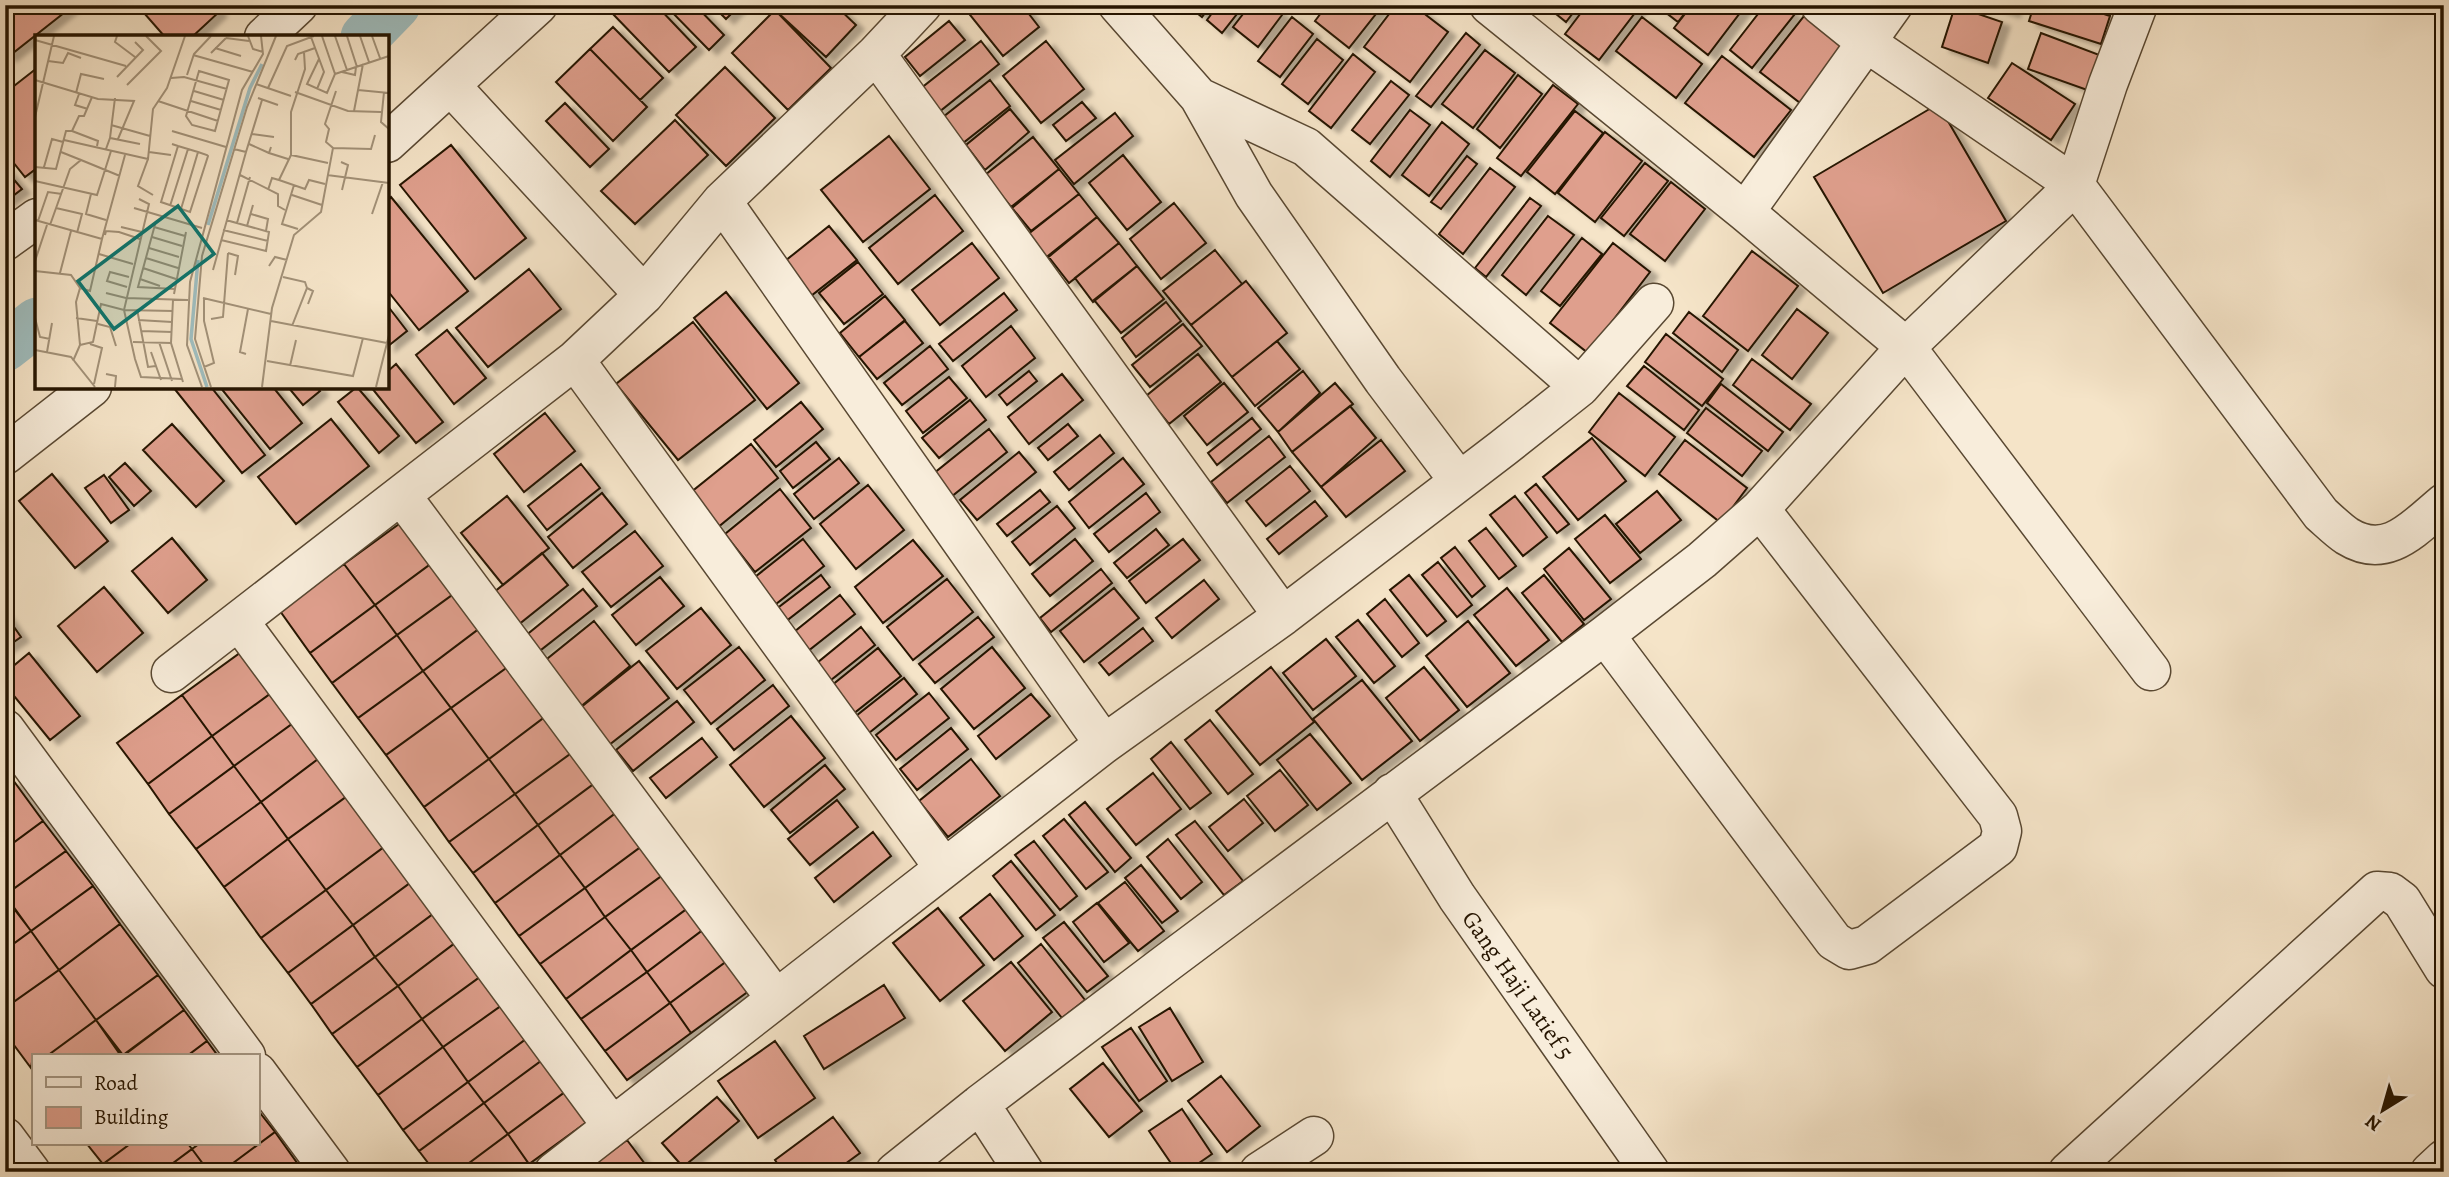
<svg xmlns="http://www.w3.org/2000/svg" width="2449" height="1177" viewBox="0 0 2449 1177" font-family="Alegreya,serif">
<style>
.lines{fill:none;stroke-linecap:round;stroke-linejoin:round}
.canal{stroke:#9fbdbe;stroke-width:49}
.building{fill:#df9f8d;stroke:#251400;stroke-width:2;filter:url(#shadow)}
.minor-casing{stroke:#594832;stroke-width:41}
.tertiary-casing{stroke:#594832;stroke-width:41}
.minor{stroke:#f8eddb;stroke-width:38}
.tertiary{stroke:#f8eddb;stroke-width:38}
.labels{text-anchor:middle;dominant-baseline:central;stroke-width:6;stroke-linejoin:round;paint-order:stroke}
.street-label{font-size:24px;fill:#251400;stroke:#f8eddb}
.inset-river{fill:none;stroke:#9fbdbe;stroke-width:3.5}
.inset-road{fill:none;stroke:#a29178;stroke-width:2}
.view{fill:#0f766e;fill-opacity:0.15;stroke:#0f766e;stroke-width:3.5}
.inset-edge{fill:none;stroke:#251400;stroke-width:3.5}
</style>
<defs>
<filter id="shadow"><feDropShadow dx="8" dy="4.5" stdDeviation="2" flood-color="#0004"/></filter>
</defs>
<rect width="100%" height="100%" fill="#f5e4c8"/>
<filter id="stains"><feTurbulence type="fractalNoise" baseFrequency=".00286" numOctaves="4"/><feColorMatrix values="0 0 0 0 .2 0 0 0 0 .09 0 0 0 0 .02 0 0 0 .5 -.17"/></filter>
<radialGradient id="worn" r=".72"><stop offset=".6" stop-color="#630" stop-opacity="0"/><stop offset="1" stop-color="#630" stop-opacity=".3"/></radialGradient>
<g class="lines">
<path class="canal" d="M365,37L396,5
M5,347L37,322"/>
</g>
<path class="building" d="M5,5H74L8,57L5,53Z
M137,5H213L219,12L192,37H165Z
M619,5H656L696,47L669,72L611,12Z
M665,5H695L724,35L709,50Z
M712,5H740L726,19Z
M780,5H835L856,25L826,57L775,10Z
M972,5H1022L1039,27L1003,56L966,10Z
M1187,5H1211L1202,17Z
M1218,5H1244L1222,33L1207,20Z
M1250,5H1270L1282,15L1258,47L1233,27Z
M1327,5H1383L1349,48L1315,21Z
M1396,5H1413L1448,32L1410,82L1364,47Z
M1545,5H1579L1566,22Z
M1587,5H1641L1599,60L1565,34Z
M1656,5H1691L1678,22Z
M1692,5H1746L1708,55L1674,28Z
M1765,5H1783L1794,15L1752,68L1730,50Z
M1989,5H2014L2012,13Z
M2034,5H2077L2110,16L2101,44L2029,21Z
M2101,5H2121L2119,12Z
M1812,6L1855,40L1804,106L1760,72Z
M1955,6L2002,22L1988,63L1942,47Z
M775,10L831,68L788,110L732,53Z
M1292,17L1313,34L1280,77L1258,61Z
M1642,17L1702,64L1676,98L1616,51Z
M949,21L965,40L920,76L905,57Z
M613,27L663,78L640,100L590,49Z
M1466,33L1480,45L1431,107L1416,96Z
M2041,33L2102,56L2090,91L2028,69Z
M1317,39L1343,60L1308,104L1282,84Z
M981,41L999,64L939,112L920,89Z
M1046,41L1084,89L1041,123L1003,76Z
M590,49L647,107L613,141L556,82Z
M1485,50L1515,73L1473,128L1442,104Z
M1353,54L1375,72L1331,128L1309,111Z
M1722,56L1791,110L1754,157L1685,103Z
M2012,63L2075,104L2051,140L1988,98Z
M725,67L775,118L726,166L676,115Z
M37,68V168L25,177L5,152V93Z
M1518,75L1542,94L1500,148L1477,129Z
M990,80L1010,106L958,147L938,121Z
M1391,81L1409,95L1370,144L1352,130Z
M1553,85L1578,104L1521,176L1497,158Z
M1082,102L1096,118L1066,141L1053,125Z
M565,103L609,149L590,167L546,121Z
M1938,104L2006,221L1883,293L1814,177Z
M1010,109L1029,132L985,170L966,145Z
M1410,110L1430,125L1390,177L1371,161Z
M1575,111L1603,133L1555,194L1527,172Z
M1115,113L1133,136L1074,184L1055,160Z
M675,120L708,155L635,224L601,191Z
M1442,122L1469,144L1429,196L1402,175Z
M1605,132L1642,161L1595,222L1558,193Z
M889,136L930,189L863,242L821,190Z
M1033,137L1059,169L1011,207L985,175Z
M451,145L526,238L475,279L400,185Z
M1123,155L1161,202L1127,230L1089,183Z
M1467,156L1477,164L1441,209L1431,202Z
M1645,163L1668,181L1624,236L1601,218Z
M1490,168L1515,187L1463,254L1439,234Z
M5,169L22,189L5,202Z
M1059,169L1079,194L1031,231L1012,208Z
M1671,182L1705,209L1665,261L1630,234Z
M1079,194L1097,217L1046,259L1027,235Z
M935,195L963,231L898,284L869,248Z
M391,197L468,291L419,330L387,290V201Z
M1530,198L1541,206L1486,277L1475,268Z
M1174,203L1206,243L1161,279L1130,239Z
M1548,216L1574,235L1526,295L1502,275Z
M1097,217L1119,243L1069,283L1048,256Z
M829,226L857,260L807,299L780,265Z
M1582,238L1602,254L1560,306L1541,291Z
M972,243L999,278L940,325L912,290Z
M1119,243L1137,266L1093,302L1075,278Z
M1613,243L1650,272L1588,353L1550,323Z
M1215,250L1242,284L1191,325L1163,291Z
M1752,251L1798,286L1748,351L1703,316Z
M858,262L883,294L844,324L819,293Z
M1137,266L1164,299L1121,333L1094,300Z
M529,269L561,309L488,367L456,328Z
M1246,281L1287,333L1232,377L1191,325Z
M726,292L799,383L767,409L694,318Z
M1004,293L1017,310L953,361L939,344Z
M885,296L905,320L859,357L840,333Z
M1166,302L1181,321L1136,357L1122,338Z
M387,305L407,331L387,347Z
M1797,309L1828,333L1792,379L1762,355Z
M1689,312L1738,350L1722,372L1673,333Z
M905,321L923,343L877,379L859,357Z
M693,322L755,400L678,460L616,384Z
M1183,324L1202,346L1150,387L1132,365Z
M1011,326L1035,358L986,397L962,366Z
M447,330L486,378L454,404L416,355Z
M1666,334L1723,379L1702,406L1645,362Z
M1277,341L1300,369L1255,406L1232,377Z
M930,346L948,369L902,405L884,383Z
M1198,354L1221,382L1169,424L1146,396Z
M1752,359L1811,404L1790,430L1733,385Z
M396,364L443,422L416,443L371,387H387V372Z
M1644,366L1699,410L1684,430L1627,386Z
M1029,371L1037,381L1007,405L999,395Z
M1303,371L1320,393L1278,432L1258,408Z
M1062,374L1083,400L1029,444L1008,417Z
M949,377L967,398L923,433L906,411Z
M1224,383L1248,412L1207,445L1184,416Z
M1335,383L1353,404L1292,452L1278,432Z
M1721,384L1783,432L1768,451L1707,403Z
M173,387H211L265,455L242,473Z
M220,387H273L302,423L270,449Z
M288,387H317L320,391L303,405Z
M357,387L399,436L379,453L338,402Z
M1619,393L1675,437L1645,476L1589,432Z
M970,400L986,420L939,458L922,438Z
M801,402L823,429L776,467L754,440Z
M1350,406L1376,438L1321,487L1292,452Z
M1706,408L1762,451L1742,476L1687,433Z
M545,413L575,451L524,492L494,454Z
M1252,418L1261,429L1217,465L1208,453Z
M331,419L369,466L296,524L258,477Z
M172,424L224,481L196,507L143,450Z
M1068,424L1078,436L1048,460L1038,448Z
M989,429L1007,452L946,501L928,478Z
M1100,435L1114,453L1069,490L1054,472Z
M1269,436L1285,457L1227,503L1211,482Z
M1592,438L1626,481L1578,520L1543,477Z
M1381,440L1405,471L1346,517L1321,487Z
M1685,440L1747,488L1721,523L1659,474Z
M816,442L830,459L793,488L780,471Z
M751,444L778,478L717,528L690,493Z
M1019,452L1036,472L977,520L960,500Z
M839,458L859,483L814,519L794,494Z
M1123,458L1144,484L1089,528L1069,502Z
M125,463L151,491L134,506L109,477Z
M581,464L600,488L547,530L528,506Z
M1290,466L1310,491L1266,526L1246,501Z
M52,474L108,541L75,568L19,501Z
M104,475L129,510L111,523L85,488Z
M1536,484L1569,524L1557,533L1525,493Z
M868,485L904,530L856,569L820,524Z
M780,489L811,528L755,572L725,534Z
M1040,490L1050,502L1007,536L997,524Z
M1657,491L1681,520L1640,553L1616,524Z
M602,493L627,524L573,568L548,537Z
M1146,493L1160,512L1109,552L1094,534Z
M507,496L549,548L503,585L461,533Z
M1515,496L1547,537L1523,556L1490,515Z
M1315,501L1327,516L1279,554L1267,539Z
M1057,506L1075,528L1030,565L1012,542Z
M1605,515L1641,559L1610,583L1575,539Z
M406,519L436,560L375,605L344,564Z
M1486,528L1516,566L1499,579L1469,541Z
M1156,529L1169,545L1127,578L1114,563Z
M635,531L663,566L611,607L582,572Z
M172,538L207,580L168,613L132,571Z
M803,539L824,566L776,604L755,577Z
M1075,539L1093,561L1050,596L1032,574Z
M1183,539L1200,560L1146,603L1129,581Z
M913,540L943,576L883,623L855,587Z
M1455,547L1485,586L1472,597L1441,558Z
M1569,548L1611,599L1584,620L1544,569Z
M542,553L568,585L518,625L493,593Z
M436,560L459,590L397,635L375,605Z
M1438,562L1472,605L1457,617L1422,575Z
M344,564L375,605L310,653L280,611Z
M1101,569L1112,583L1051,632L1040,618Z
M821,575L830,587L785,622L775,610Z
M1409,575L1446,621L1427,636L1390,590Z
M1544,575L1584,624L1562,642L1522,593Z
M660,577L684,606L636,645L612,615Z
M947,579L973,612L913,660L887,627Z
M1204,580L1219,599L1172,638L1156,618Z
M104,587L143,633L97,672L58,626Z
M1114,588L1139,618L1084,662L1060,631Z
M1507,588L1549,640L1516,666L1474,615Z
M583,589L597,606L537,653L524,637Z
M459,590L484,625L423,671L397,635Z
M840,595L855,614L803,655L789,636Z
M1385,599L1419,643L1402,657L1367,614Z
M375,605L397,635L332,683L310,653Z
M701,608L731,645L677,689L646,651Z
M5,614L21,637L5,648Z
M978,617L994,637L935,683L919,664Z
M1358,620L1395,666L1374,683L1336,637Z
M594,621L630,666L579,708L542,663Z
M1468,621L1510,673L1467,707L1426,656Z
M484,625L513,663L451,708L423,671Z
M861,627L875,645L831,680L817,663Z
M1143,628L1153,641L1109,675L1099,663Z
M397,635L423,671L358,718L332,683Z
M1326,639L1356,676L1313,710L1283,673Z
M739,647L765,680L711,724L684,690Z
M992,647L1025,688L974,729L941,689Z
M878,648L901,676L853,714L831,686Z
M244,650L274,691L212,736L182,695Z
M29,653L80,716L50,740L5,685V673Z
M639,661L669,698L609,745L580,708Z
M513,663L550,713L489,759L451,708Z
M1271,667L1314,722L1260,765L1216,711Z
M1424,667L1459,710L1420,741L1386,698Z
M423,671L451,708L386,755L358,718Z
M904,678L917,694L869,733L856,716Z
M1362,680L1412,741L1362,780L1313,719Z
M773,685L789,706L734,750L717,729Z
M274,691L296,721L234,766L212,736Z
M929,693L949,718L896,760L876,735Z
M1031,694L1050,716L996,759L978,736Z
M182,695L212,736L148,784L117,743Z
M677,701L694,722L633,771L616,750Z
M451,708L489,759L424,807L386,755Z
M550,713L577,749L515,794L489,759Z
M791,716L825,758L764,807L730,765Z
M1210,720L1253,774L1228,794L1185,740Z
M296,721L322,756L261,802L234,766Z
M951,728L968,749L917,790L900,769Z
M1310,734L1351,783L1317,810L1277,760Z
M212,736L234,766L169,814L148,784Z
M702,738L717,757L666,798L650,778Z
M1171,742L1211,793L1190,809L1151,759Z
M577,749L599,780L538,825L515,794Z
M322,756L350,794L288,839L261,802Z
M489,759L515,794L449,842L424,807Z
M971,759L1000,796L948,837L919,801Z
M825,765L845,789L790,833L771,810Z
M234,766L261,802L196,849L169,814Z
M1280,770L1308,805L1275,831L1247,796Z
M1153,773L1181,809L1136,845L1107,809Z
M13,780L43,821L5,849V786Z
M599,780L621,809L560,855L538,825Z
M350,794L388,844L326,890L288,839Z
M515,794L538,825L473,873L449,842Z
M1244,799L1263,823L1228,851L1209,827Z
M837,800L858,827L810,865L788,839Z
M261,802L288,839L224,887L196,849Z
M1085,802L1131,858L1115,872L1069,815Z
M621,809L646,843L585,888L560,855Z
M1064,819L1108,872L1086,889L1043,836Z
M43,821L66,851L5,895V849Z
M1195,821L1243,881L1224,895L1176,835Z
M538,825L560,855L495,903L473,873Z
M873,832L891,856L834,902L815,878Z
M288,839L326,890L261,938L224,887Z
M1168,839L1202,882L1181,899L1147,857Z
M1034,841L1077,896L1060,910L1015,855Z
M646,843L667,872L605,917L585,888Z
M388,844L414,880L353,925L326,890Z
M66,851L93,886L31,931L5,895Z
M560,855L585,888L519,936L495,903Z
M1011,861L1055,915L1036,930L993,876Z
M1141,865L1178,911L1162,923L1125,878Z
M667,872L692,905L631,950L605,917Z
M414,880L437,911L375,957L353,925Z
M1125,882L1164,931L1138,951L1098,903Z
M93,886L120,924L59,970L31,931Z
M585,888L605,917L540,964L519,936Z
M326,890L353,925L288,973L261,938Z
M990,894L1023,936L994,960L960,918Z
M5,897L31,931L5,950Z
M1097,903L1129,943L1104,962L1073,922Z
M692,905L708,926L647,972L631,950Z
M938,908L984,965L940,1001L893,943Z
M437,911L459,940L398,986L375,957Z
M605,917L631,950L566,999L540,964Z
M1064,922L1108,976L1087,992L1043,938Z
M120,924L158,975L96,1020L59,970Z
M353,925L375,957L311,1004L288,973Z
M708,926L731,958L670,1003L647,972Z
M31,931L59,970L5,1008V950Z
M459,940L484,974L422,1019L398,986Z
M1041,944L1085,1000L1062,1018L1018,963Z
M631,950L647,972L581,1019L566,999Z
M375,957L398,986L332,1034L311,1004Z
M731,958L753,988L691,1033L670,1003Z
M1011,962L1052,1012L1005,1051L963,1001Z
M59,970L96,1020L47,1056H33L31,1068L5,1033V1008Z
M647,972L670,1003L605,1051L581,1019Z
M484,974L505,1003L443,1047L422,1019Z
M158,975L184,1010L123,1055L96,1020Z
M884,985L905,1018L824,1069L804,1036Z
M398,986L422,1019L357,1067L332,1034Z
M505,1003L530,1036L468,1082L443,1047Z
M670,1003L691,1033L627,1080L605,1051Z
M1170,1008L1203,1062L1172,1081L1139,1027Z
M184,1010L207,1041L187,1056H123Z
M422,1019L443,1047L378,1095L357,1067Z
M96,1020L121,1056H47Z
M1131,1028L1167,1081L1139,1101L1102,1047Z
M530,1036L545,1058L484,1103L468,1082Z
M207,1041L218,1056H187Z
M775,1041L815,1098L758,1138L718,1081Z
M443,1047L468,1082L403,1130L378,1095Z
M545,1058L569,1089L508,1134L484,1103Z
M1103,1063L1142,1111L1109,1137L1070,1089Z
M1221,1076L1260,1126L1227,1152L1188,1101Z
M468,1082L484,1103L419,1151L403,1130Z
M569,1089L591,1119L529,1164L508,1134Z
M717,1097L739,1121L683,1167L662,1143Z
M484,1103L508,1134L457,1172H435L419,1151Z
M257,1109L275,1132L221,1172H209L192,1149L199,1144H257Z
M1182,1109L1212,1154L1186,1172H1177L1149,1131Z
M833,1117L860,1153L834,1172H783L775,1160Z
M275,1132L300,1167L293,1172H221Z
M508,1134L529,1164L518,1172H457Z
M627,1140L651,1172H592L589,1168Z
M87,1144H130L103,1164Z
M130,1144H188L192,1149L161,1172H108L103,1164Z
M192,1149L209,1172H161Z"/>
<g class="lines">
<defs>
<path id="minor" d="M1489,5L1745,212L1906,347L2151,671
M1820,5L1867,43L2075,185L2321,514C2329,521 2338,530 2347,536C2387,561 2414,528 2444,503
M264,37L298,5
M876,54L1283,616
M451,86L644,295
M1199,97L1254,195L1383,380L1459,481
M722,201L1104,744
M1745,212L1893,5
M5,241L37,218
M575,360L944,868
M1580,387L1654,303
M401,495L776,999
M239,621L612,1126
M1605,635L1834,941L1849,950L1867,945L1998,847L2002,831L1998,816L1760,509
M171,673L575,360L644,295L722,201L876,54L922,5
M5,729L246,1056
M1392,793L1457,897L1650,1172
M257,1072L331,1172
M980,1104L1024,1172
M5,1137L31,1172
M554,1172L1104,744L1283,616L1503,448L1580,387L1306,147L1199,97L1118,5
M895,1172L980,1104L1168,962L1605,635L1702,560L1760,509L1906,347L2075,185L2108,84L2138,5
M1259,1172L1314,1136
M2068,1172L2377,891L2390,892L2402,901L2444,969
M2430,1172L2444,1159"/>
<path id="tertiary" d="M387,143L538,5
M5,455L92,387"/>
</defs>
<use href="#minor" class="minor-casing"/>
<use href="#tertiary" class="tertiary-casing"/>
<use href="#minor" class="minor"/>
<use href="#tertiary" class="tertiary"/>
</g>
<g class="labels">
<g class="street-label">
<text transform="translate(1518 985) rotate(55)">Gang Haji Latief 5</text>
</g>
</g>
<g transform="translate(35 35)">
<rect width="354" height="354" fill="#f5e4c8"/>
<path class="inset-river" d="M173,190L215,53L227,29M163,225L156,304L172,352"/>
<path class="inset-road" d="M82,1L80,7L100,22M213,1L218,14L228,17M300,1L312,35M312,1L322,32M325,1L334,27M337,1L345,23M276,2L289,37L282,54M191,3L214,6M0,5L91,31M180,13L206,21M176,18L191,3M158,20L218,37M284,24L272,49L292,58L300,39L287,1M260,25L263,19L280,13M13,26L28,28L33,18L46,23M164,36L194,45L180,96L157,90L151,81ZM307,37L320,40L321,32M300,39L354,21M152,40L159,19L176,1M82,42L108,15L100,7M136,43L149,42L192,54M0,45L63,64L99,66L83,104M221,49L256,61M92,50L126,16L111,1M233,53L252,11L279,1M323,55L354,58M159,56L189,65M260,57L313,76L346,77M349,57L346,87L354,94M41,58L46,39L69,44M44,59L40,70L53,74M223,63L243,70M123,66L183,86M156,66L186,75M319,76L328,29M0,82L19,1M76,90L115,101M37,96L63,106L62,111M137,96L191,112M217,99L239,102M75,103L80,63M29,105L113,124L118,74L132,53L150,1M137,109L143,111L163,117L172,120L173,121L155,177L126,167L143,111M214,109L234,118M236,112L234,118L253,124M298,113L336,114L340,100M71,114L75,103L105,109M26,117L46,125M114,117L136,120M211,117L227,65M256,120V77L270,34L269,17M113,124L103,151L118,160M306,127L313,130L307,155M0,132L21,134L31,96H37L44,81H49L57,62M9,132L17,104L28,107M205,140L243,159V171L250,175M292,140L354,148M244,145L270,154L274,145L290,149M0,146L62,160L76,116M259,150L247,189L263,194M233,155L237,143L244,145L256,120L293,128M56,159L51,179L71,185M257,160L287,170M104,164L114,169L89,275L100,324L106,342L147,344M135,171L153,114M21,173L47,179L42,198M99,173L167,193M146,174L163,117M216,179L233,184L231,196M337,179L348,147M0,185L67,204L90,120M3,186L13,157L27,159M121,186L103,252L140,254M202,188L215,142M15,190L35,134L46,125L85,141M212,191L218,170M86,192L107,197M119,192L150,201M188,195L233,206M70,200L71,196L84,197L105,204M117,202L147,211M186,205L231,216L234,197L191,185M114,213L144,222M193,218L203,221L200,240M64,219L98,229M111,223L143,233M0,226L12,190M234,231L240,222L252,225M108,233L141,244M178,235L211,117L199,114M0,236L36,240L45,253M25,238L36,196M248,242L270,247L272,253M105,244L125,251M92,252L72,246L75,237L94,242M71,258L91,263L153,265M139,259L151,197M168,263L236,279M169,263V286L179,328L169,332M138,265L136,308L148,347M102,274L113,332L121,331M0,283L5,302L15,304M41,283L62,286M176,284L188,282L193,218M103,285L137,287M236,286L352,308M63,289L75,292L81,311M257,291L272,253L278,256L273,269M106,296L137,297M98,307L136,308M124,307L137,346M55,309L67,313L59,349M45,310L58,307L66,269L89,275L138,276M0,315L36,322L60,352M12,317L17,288M116,317L126,345M211,319L205,317L213,274M38,326L45,310L41,267L45,253L55,256L67,204M232,326L318,341L328,303M255,331L261,305M71,339L81,341L80,352M167,352L152,310L155,247L207,55L228,19L226,1M176,352L160,304L167,221L212,72L241,1M227,352L237,273L259,200L286,177L298,113L291,107L294,94L290,89L301,56M341,352L354,300"/>
<path class="view" d="M143,171L179,219L79,294L43,246Z"/>
<rect width="354" height="354" class="inset-edge"/>
</g>
<rect width="2449" height="1177" fill="none" stroke="#f5e4c8" stroke-width="28"/>
<rect x="7" y="7" width="2435" height="1163" fill="none" stroke="#251400" stroke-width="3.5"/>
<rect x="14" y="14" width="2421" height="1149" fill="none" stroke="#251400" stroke-width="2"/>
<rect x="32" y="1054" width="228" height="91" fill="#f8eddb" stroke="#a49683" stroke-width="2"/>
<rect x="46" y="1077" width="35" height="10" fill="#f8eddb" stroke="#a49683" stroke-width="2"/>
<text x="94" y="1090" font-size="21" fill="#251400">Road</text>
<rect x="46" y="1107" width="35" height="21" fill="#df9f8d" stroke="#a49683" stroke-width="2"/>
<text x="94" y="1124" font-size="21" fill="#251400">Building</text>
<g transform="translate(2383 1110) rotate(217)" stroke="#f8eddb" stroke-width="5" paint-order="stroke">
<path d="M0-5L12 26L0 18L-12 26Z" fill="#251400"/>
<text y="-10" font-size="19" font-weight="bold" text-anchor="middle" fill="#251400">N</text>
</g>
<rect width="100%" height="100%" filter="url(#stains)"/>
<rect width="100%" height="100%" fill="url(#worn)"/>
</svg>
